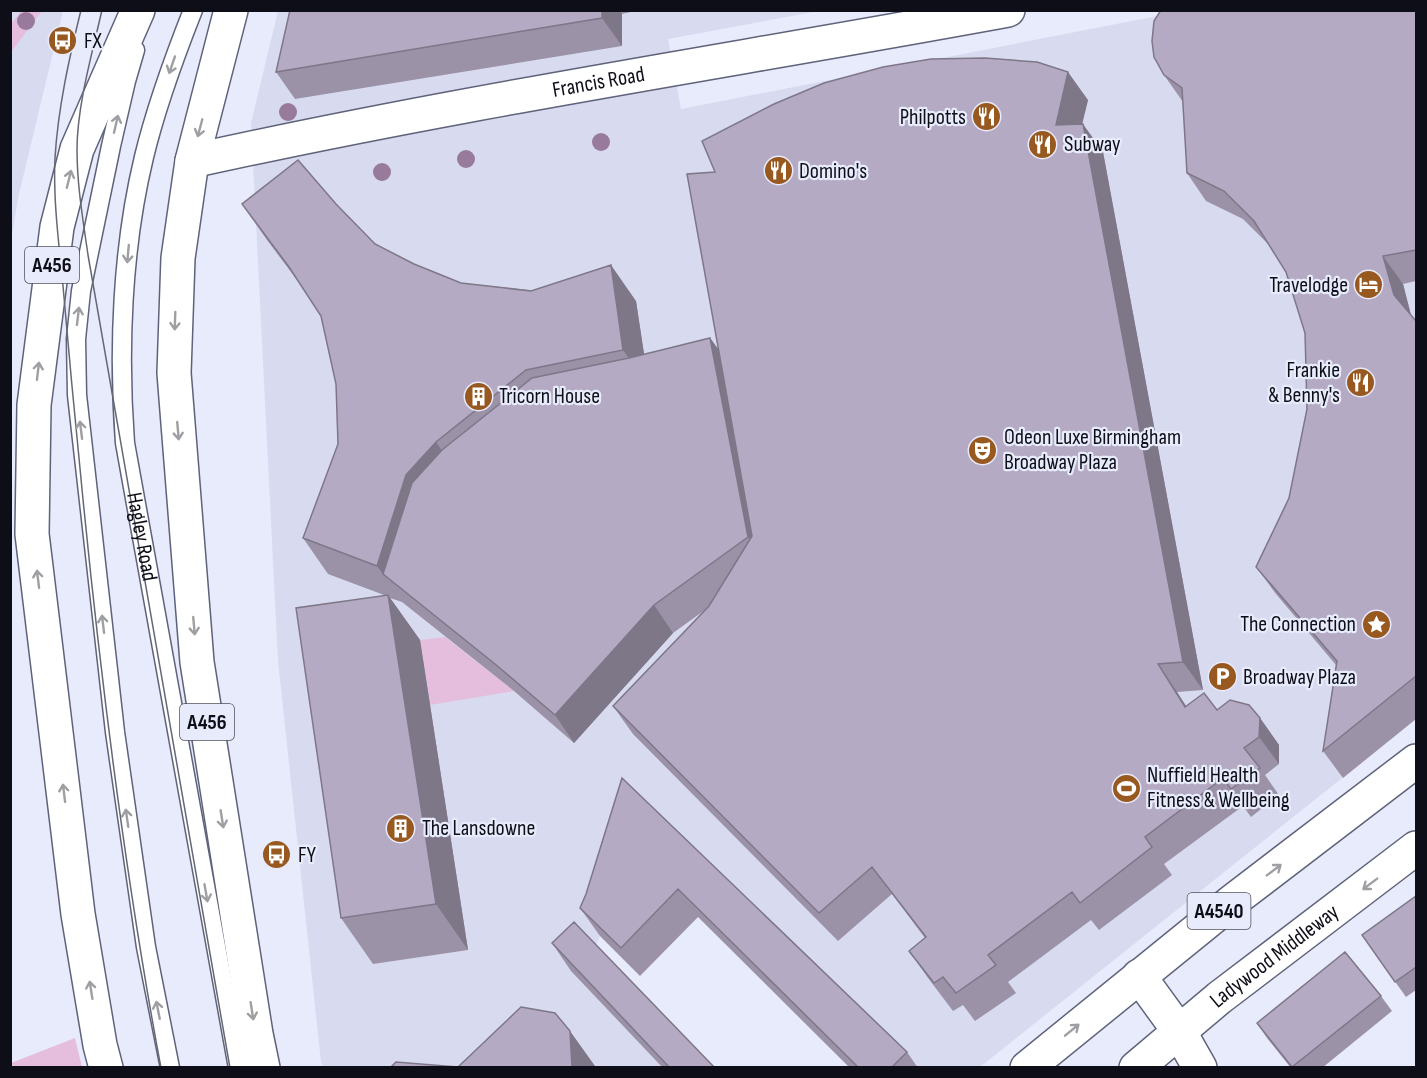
<svg xmlns="http://www.w3.org/2000/svg" width="1427" height="1078" viewBox="0 0 1427 1078" font-family="'Sofia Sans Condensed',sans-serif">
<style>
.built{fill:#d8dbf0}
.green{fill:#e5bedd}
.lines{fill:none;stroke-linecap:round;stroke-linejoin:round}
.service-casing{stroke:#5e637b;stroke-width:21}
.minor-casing{stroke:#5e637b;stroke-width:36}
.tertiary-casing{stroke:#5e637b;stroke-width:36}
.trunk-casing{stroke:#5e637b;stroke-width:36}
.service{stroke:#fff;stroke-width:18}
.minor{stroke:#fff;stroke-width:33}
.tertiary{stroke:#fff;stroke-width:33}
.trunk{stroke:#fff;stroke-width:33}
.tram{stroke:#656773;stroke-width:1.5}
.tree{fill:#987a9d}
.wall{fill:#9b92a8}
.shaded-wall{fill:#7e7788}
.building{fill:#b4aac3;stroke:#7e7788;stroke-width:1.5}
.oneway{stroke:#9e9fa2}
.labels{text-anchor:middle;dominant-baseline:central;stroke-width:4.5;stroke-linejoin:round;paint-order:stroke}
.shield{fill:#e8ebfc;stroke:#4f505c;stroke-width:1.5}
.shield-label{font-size:21px;font-weight:bold;fill:#0d0e17}
.poi-label{font-size:22px;fill:#0d0e17;stroke:#e8ebfc;text-anchor:start}
.street-label{font-size:22px;fill:#0d0e17;stroke:#e8ebfc}
</style>
<rect width="100%" height="100%" fill="#e8ebfc"/>
<path class="built" d="M11,11H63L19,194L11,240Z
M278,11H819L668,39L681,109L1183,11H1416V719L980,1067H914L642,807L606,922L594,950L663,1067H323L321,1062L278,661L251,123Z"/>
<path class="green" d="M21,11H42L11,52V24Z
M445,637L514,691L430,705L420,640Z
M75,1038L82,1067H11V1063Z"/>
<g class="lines">
<defs>
<g id="service">
<path id="s1" d="M193,10C174,58 156,107 144,157C122,248 118,350 125,443L238,1068"/>
<path d="M135,50L126,81L111,146L81,291L76,339L77,395L115,732L146,947L170,1068"/>
</g>
<g id="minor">
<path id="s2" d="M192,161C462,101 736,60 1008,10"/>
</g>
<path id="tertiary" d="M1179,1031L1200,1068"/>
<g id="trunk">
<path d="M231,10L192,161L178,258L174,373L197,662L256,1034L263,1068"/>
<path d="M1139,976L1179,1031"/>
<path d="M106,1068L100,1045L78,914L32,534L34,405L57,227L77,149L138,10"/>
<path d="M1027,1068L1234,900L1416,761"/>
<path id="s3" d="M1136,1068L1219,998L1416,848"/>
</g>
</defs>
<use href="#service" class="service-casing"/>
<use href="#minor" class="minor-casing"/>
<use href="#tertiary" class="tertiary-casing"/>
<use href="#trunk" class="trunk-casing"/>
<use href="#service" class="service"/>
<use href="#minor" class="minor"/>
<use href="#tertiary" class="tertiary"/>
<use href="#trunk" class="trunk"/>
<path class="tram" d="M81,10C69,59 58,108 55,158C53,199 59,245 63,286C69,354 75,421 82,489C101,683 125,876 161,1068
M102,10C92,54 77,106 77,150C77,185 83,220 88,255L230,1068"/>
</g>
<g class="tree">
<circle cx="26" cy="21" r="9"/>
<circle cx="288" cy="112" r="9"/>
<circle cx="601" cy="142" r="9"/>
<circle cx="466" cy="159" r="9"/>
<circle cx="382" cy="172" r="9"/>
</g>
<path class="wall" d="M290,10H640L622,14V46L295,99L276,72Z
M1416,10V281L1403,284L1411,315L1416,321V719L1343,778L1323,751L1336,665L1276,594L1256,567L1289,498L1307,409L1305,333L1286,272L1268,244L1243,219L1206,201L1187,173L1183,102L1164,75Z
M1088,100L1082,124L1103,152L1203,690L1177,692L1186,707L1217,710L1260,718L1279,745V764L1265,775L1279,795L1251,817L1243,806L1164,864L1172,875L1099,930L1091,920L1008,982L1016,993L975,1021L963,1005L953,1011L928,978L909,951L925,938L892,894L838,941L633,734L613,706L705,610L673,633L574,743L514,691L402,602L390,598L420,640L468,950L373,964L341,918L384,595L328,574L303,538L338,444L336,384L321,316L300,284L267,240L242,204H336L375,244L414,264L461,283L636,301L644,355L710,338L718,349L715,172Z
M622,778L907,1052L918,1068H850L698,917L640,976L600,936L580,908L586,894Z
M1416,896V990L1406,997L1362,935Z
M552,943L715,1068H663L571,971Z
M1381,996L1392,1011L1322,1068H1291L1267,1038L1257,1023Z"/>
<path class="shaded-wall" d="M602,10H619L622,14V46L602,18Z
M1068,72L1088,100L1075,153L1056,125Z
M1083,124L1103,152L1203,690L1183,662Z
M1383,256L1403,284L1413,323L1394,295Z
M611,265L636,301L649,386L623,350Z
M710,338L730,365L768,565L748,537Z
M436,442L461,478L383,574L377,566L406,475Z
M388,595L420,640L468,950L436,904Z
M654,605L673,633L574,743L555,715Z
M1158,664L1177,692L1205,735L1185,707Z
M1260,718L1279,745V764L1259,737Z
M570,1031L595,1066V1068H572Z"/>
<path class="building" d="M290,10H602V18L276,72Z
M1161,10H1416V250L1383,256L1394,295L1416,321V676L1323,751L1337,661L1256,567L1289,498L1307,409L1305,333L1286,272L1254,221L1224,191L1187,173L1182,88L1164,75L1154,57L1152,41L1154,21Z
M985,58L1037,62L1068,72L1056,125L1083,124L1183,662L1158,664L1185,707L1204,693L1217,710L1230,700L1249,705L1260,718L1259,737L1244,748L1260,768L1231,789L1223,778L1145,837L1152,847L1080,903L1072,892L988,955L996,965L956,993L943,977L934,983L909,951L926,937L872,867L819,913L613,706L709,606L752,536L687,174L715,172L702,141L774,104L824,83L883,67L931,59Z
M298,160L336,204L375,244L414,264L461,283L531,291L611,265L623,350L526,370L436,442L406,475L377,566L303,538L338,444L336,384L321,316L289,267L242,204Z
M710,338L748,537L654,605L555,715L495,664L383,574L412,483L442,450L532,378L629,358Z
M388,595L436,904L341,918L296,608Z
M622,778L907,1052L891,1068H859L678,889L621,948L580,908L586,894Z
M1416,896V967L1395,982L1362,935Z
M574,922L715,1068H670L552,943Z
M1345,952L1381,996L1292,1067L1257,1023Z
M521,1007L555,1013L570,1031L572,1068H390L396,1062L458,1067Z"/>
<defs><path id="oneway-shaft" d="M-6 0H5M1.5-3L5.5 0L1.5 3" fill="none" stroke-width="1.6" stroke-linecap="round" stroke-linejoin="round" transform="scale(1.5)"/></defs>
<g class="oneway">
<use href="#oneway-shaft" transform="translate(172 65) rotate(109)"/>
<use href="#oneway-shaft" transform="translate(116 124) rotate(-77)"/>
<use href="#oneway-shaft" transform="translate(200 128) rotate(105)"/>
<use href="#oneway-shaft" transform="translate(69 179) rotate(-76)"/>
<use href="#oneway-shaft" transform="translate(128 254) rotate(95)"/>
<use href="#oneway-shaft" transform="translate(78 316) rotate(-83)"/>
<use href="#oneway-shaft" transform="translate(175 321) rotate(92)"/>
<use href="#oneway-shaft" transform="translate(38 371) rotate(-83)"/>
<use href="#oneway-shaft" transform="translate(81 430) rotate(-97)"/>
<use href="#oneway-shaft" transform="translate(178 431) rotate(85)"/>
<use href="#oneway-shaft" transform="translate(38 579) rotate(-97)"/>
<use href="#oneway-shaft" transform="translate(103 624) rotate(-97)"/>
<use href="#oneway-shaft" transform="translate(194 626) rotate(85)"/>
<use href="#oneway-shaft" transform="translate(64 793) rotate(-97)"/>
<use href="#oneway-shaft" transform="translate(127 818) rotate(-98)"/>
<use href="#oneway-shaft" transform="translate(222 819) rotate(81)"/>
<use href="#oneway-shaft" transform="translate(1274 870) rotate(-37)"/>
<use href="#oneway-shaft" transform="translate(1370 884) rotate(143)"/>
<use href="#oneway-shaft" transform="translate(206 893) rotate(80)"/>
<use href="#oneway-shaft" transform="translate(91 990) rotate(-99)"/>
<use href="#oneway-shaft" transform="translate(158 1010) rotate(-101)"/>
<use href="#oneway-shaft" transform="translate(252 1011) rotate(81)"/>
<use href="#oneway-shaft" transform="translate(1072 1030) rotate(-39)"/>
</g>
<defs>
<symbol id="bus-disc" viewBox="-11 -11 22 22"><circle r="9.5" fill="#985920" stroke="#e8ebfc"/><path d="M-5-6H5V4H4V6H2V4H-2V6H-4V4H-5ZM-3.5-4V0h7V-4ZM-3.5 1.2v1.5H-2V1.2ZM2 1.2v1.5H3.5V1.2Z" fill="#fff"/></symbol>
<symbol id="restaurant-disc" viewBox="-11 -11 22 22"><circle r="9.5" fill="#985920" stroke="#e8ebfc"/><path d="M-5-6h1v4h1v-4h1v4h1v-4h1v5L-1.5 .5V6h-2V.5L-5-1ZM5-6V6H3V1.5H1.5Q1.5-4 5-6Z" fill="#fff"/></symbol>
<symbol id="hotel-disc" viewBox="-11 -11 22 22"><circle r="9.5" fill="#985920" stroke="#e8ebfc"/><path d="M-6-4.5h1.5V1H6V5H4.5V3h-9V5H-6ZM-4 0a1.8 1.8 0 1 1 3.6 0ZM.5 0V-2.5h3Q6-2.5 6 0Z" fill="#fff"/></symbol>
<symbol id="building-disc" viewBox="-11 -11 22 22"><circle r="9.5" fill="#985920" stroke="#e8ebfc"/><path d="M-4-6H4V6H1V3H-1V6H-4ZM-2.5-4.3h1.7v1.8h-1.7ZM.8-4.3h1.7v1.8H.8ZM-2.5-1h1.7V.8h-1.7ZM.8-1h1.7V.8H.8Z" fill="#fff"/></symbol>
<symbol id="theatre-disc" viewBox="-11 -11 22 22"><circle r="9.5" fill="#985920" stroke="#e8ebfc"/><path d="M-5-5.5Q0-4 5-5.5V0Q5 5 0 6Q-5 5-5 0ZM-3.3-2.5H-1v1.5H-3.3ZM1-2.5H3.3v1.5H1ZM-2.8 1Q0 5.5 2.8 1Z" fill="#fff"/></symbol>
<symbol id="sight-disc" viewBox="-11 -11 22 22"><circle r="9.5" fill="#985920" stroke="#e8ebfc"/><path d="M0-6L1.8-2.2L6-1.7L2.9 1.2L3.7 5.4L0 3.3L-3.7 5.4L-2.9 1.2L-6-1.7L-1.8-2.2Z" fill="#fff"/></symbol>
<symbol id="parking-disc" viewBox="-11 -11 22 22"><circle r="9.5" fill="#985920" stroke="#e8ebfc"/><path d="M-3.5-5.5H1a3.5 3.5 0 0 1 0 7H-1V5.5H-3.5ZM-1-3.4V-.6H.8a1.4 1.4 0 0 0 0-2.8Z" fill="#fff"/></symbol>
<symbol id="stadium-disc" viewBox="-11 -11 22 22"><circle r="9.5" fill="#985920" stroke="#e8ebfc"/><path d="M0-5a6.5 5 0 1 0 0 10a6.5 5 0 1 0 0-10ZM-3.5-1.8h7v3.6h-7Z" fill="#fff"/></symbol>
</defs>
<g fill-rule="evenodd">
<use href="#bus-disc" x="46" y="24" width="33" height="33"/>
<use href="#restaurant-disc" x="970" y="100" width="33" height="33"/>
<use href="#restaurant-disc" x="1026" y="128" width="33" height="33"/>
<use href="#restaurant-disc" x="762" y="154" width="33" height="33"/>
<use href="#hotel-disc" x="1352" y="268" width="33" height="33"/>
<use href="#restaurant-disc" x="1344" y="366" width="33" height="33"/>
<use href="#building-disc" x="462" y="380" width="33" height="33"/>
<use href="#theatre-disc" x="966" y="434" width="33" height="33"/>
<use href="#sight-disc" x="1360" y="608" width="33" height="33"/>
<use href="#parking-disc" x="1206" y="660" width="33" height="33"/>
<use href="#stadium-disc" x="1110" y="772" width="33" height="33"/>
<use href="#building-disc" x="384" y="812" width="33" height="33"/>
<use href="#bus-disc" x="260" y="838" width="33" height="33"/>
</g>
<g class="labels">
<g class="shield">
<rect x="25" y="247" width="54" height="36" rx="4.5"/>
<rect x="180" y="704" width="54" height="36" rx="4.5"/>
<rect x="1187.5" y="893" width="63" height="36" rx="4.5"/>
</g>
<g class="shield-label">
<text x="52" y="265">A456</text>
<text x="207" y="722">A456</text>
<text x="1219" y="911">A4540</text>
</g>
<g class="poi-label">
<text x="84" y="41">FX</text>
<text x="966" y="117" text-anchor="end">Philpotts</text>
<text x="1064" y="144">Subway</text>
<text x="799" y="171">Domino's</text>
<text x="1348" y="285" text-anchor="end">Travelodge</text>
<text x="1340" y="370" text-anchor="end">Frankie<tspan x="1340" dy="25">&amp; Benny's</tspan></text>
<text x="499" y="396">Tricorn House</text>
<text x="1004" y="437">Odeon Luxe Birmingham<tspan x="1004" dy="25">Broadway Plaza</tspan></text>
<text x="1356" y="624" text-anchor="end">The Connection</text>
<text x="1243" y="677">Broadway Plaza</text>
<text x="1147" y="775">Nuffield Health<tspan x="1147" dy="25">Fitness &amp; Wellbeing</tspan></text>
<text x="422" y="828">The Lansdowne</text>
<text x="298" y="855">FY</text>
</g>
<g class="street-label">
<text stroke="none"><textPath href="#s2" startOffset="414">Francis Road</textPath></text>
<text stroke="none"><textPath href="#s1" startOffset="538">Hagley Road</textPath></text>
<text stroke="none"><textPath href="#s3" startOffset="178">Ladywood Middleway</textPath></text>
</g>
</g>
<rect width="1427" height="1078" fill="none" stroke="#0d0e17" stroke-width="24"/>
</svg>
